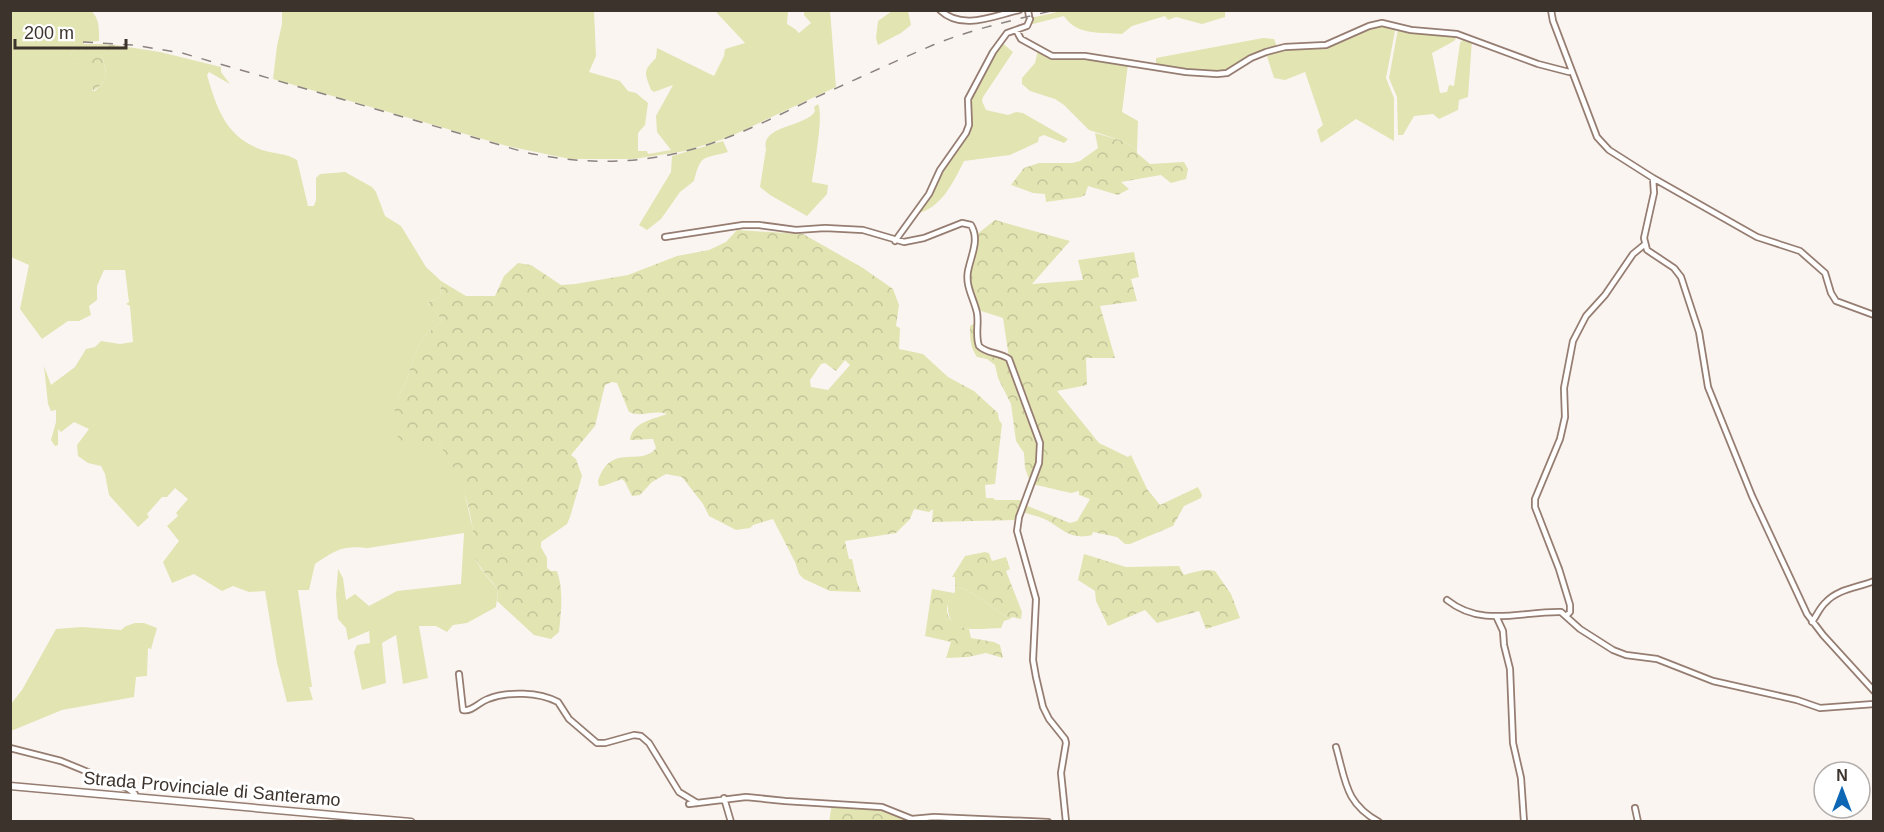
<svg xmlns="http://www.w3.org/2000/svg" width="1884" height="832" viewBox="0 0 1884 832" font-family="Helvetica,sans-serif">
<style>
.green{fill:#e2e4b2}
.forest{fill:url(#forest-crowns);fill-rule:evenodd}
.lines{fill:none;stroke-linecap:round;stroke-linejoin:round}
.minor-casing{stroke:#967d71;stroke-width:8}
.secondary-casing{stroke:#967d71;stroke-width:9}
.minor{stroke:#fff;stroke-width:4.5}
.secondary{stroke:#fff;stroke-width:6}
.rail{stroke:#8c837f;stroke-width:1.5;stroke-dasharray:10 10;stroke-linecap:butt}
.labels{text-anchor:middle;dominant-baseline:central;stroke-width:6;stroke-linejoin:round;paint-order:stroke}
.street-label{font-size:18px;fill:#3d332d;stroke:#fff}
</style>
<defs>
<pattern id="forest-crowns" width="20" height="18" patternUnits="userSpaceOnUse" patternTransform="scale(1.5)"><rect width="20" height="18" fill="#e2e4b2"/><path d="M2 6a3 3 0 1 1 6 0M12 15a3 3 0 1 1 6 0" fill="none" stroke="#c3c499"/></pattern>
</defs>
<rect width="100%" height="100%" fill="#fbf5f2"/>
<path class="green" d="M90,10C100,18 99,29 99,41L84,42V44H99L97,48L76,47L70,54L72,58L85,62L92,70V91H95C110,77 107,74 102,56L110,52L115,45L160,52L221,67V72L230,84L209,72L207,75C217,109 226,137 262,150C274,154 286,153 297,160L308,206H314L316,200V178L320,174L345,172L372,187L376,192L385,216L401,226L426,267L441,281L440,297L429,302L428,306L436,312L442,320L422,339L414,355L406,383L396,401L439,444L453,464L463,486L473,530L476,560L481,569L498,590L496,607L467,623L453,625L447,632L436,626H419L428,678L403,684L396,635L382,643L386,683L362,690L354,652L357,645L370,643L369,631L348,640L346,628L338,619L336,595L338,569L343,578L346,600L355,594L369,606L397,591L461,584L464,533L368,548C343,545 335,550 315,564L309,590H298L312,687H309L313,700L287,702L277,663L265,591L249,592L233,586L222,591L194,574L172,583L163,562L179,541L167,526L178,516L176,513L188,499L175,488L167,497H162L147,514L149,517L138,527L109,495L105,474L101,466L88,463L78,456L77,445L89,429L74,422L61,432L58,429V445L55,446L51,440L56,422V410L51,411L48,404L44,366L51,385L75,367L86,349L95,347L101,341L120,344L133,342L130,306L126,304L129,302L125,270H104L97,286V300L89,306L91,315L79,321H68L42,339L20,309L29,265L11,257V11Z
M830,10L836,87L727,138L685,151L634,159H570L507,146L273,79L277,46L282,24V11H594L596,56L589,72L620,81L628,91L636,93L648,103L645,125L638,133V151H647L648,154L671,150L657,132L656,116L673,85L654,92L651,90C645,73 642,72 656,58L657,48L714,76L724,56L725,49L745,43L715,11H788L787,24L795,29L799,33L811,23L804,15V11Z
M892,11H908L911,25L901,33L878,45L876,38L878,21Z
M1062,11H1225V17L1202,24L1176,17L1168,20L1165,16L1132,26L1122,34C1101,32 1077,36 1064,16L1029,25L1030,18Z
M1378,24L1396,26L1386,78L1394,98V141L1356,119L1321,143L1317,130L1323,125L1305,72L1285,80L1274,78L1266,53L1290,47H1322Z
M1398,29L1458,36L1454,41L1432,53L1440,93L1447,92L1449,85L1454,86L1460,43L1464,38L1472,40L1468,97L1459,100L1458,110L1439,119L1433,114L1414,116L1403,135H1398L1397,97L1389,78Z
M1263,38L1274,39L1277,47L1223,73L1156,65V58Z
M1000,41L1013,52L983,97L982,101L986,110L1008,115L1016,112L1023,113L1068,139L1064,143L1044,135L1039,137L1038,142L1010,155L964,161C953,183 941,209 915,214L945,165L969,130L968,101Z
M1038,50L1053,57H1073L1128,64L1122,112L1138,121L1137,150L1123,141L1089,130L1064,105L1055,99L1030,91L1022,84V78L1035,63Z
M818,104C824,115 814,167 812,182L828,185L827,194L807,216L770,195L760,187L766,149C760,125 807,127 815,111L814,107Z
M723,141L728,152C702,159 701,154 694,181L680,192L661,219L647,230L639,225L671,172L672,156Z
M955,586C972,589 994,610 1010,619L1004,621L1001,628C983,628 949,636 948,609C947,603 950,596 955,592Z
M135,623H144L157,628L151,649L148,648L147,676L136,677L134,697L62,710L11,731V704L22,690L56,629L82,627L121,630L126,626Z"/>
<path class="forest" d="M99,44L115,45L111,52L102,56C107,74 110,80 93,91C88,70 98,67 72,58L70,54L76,47L97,48Z
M1095,133L1123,141L1137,150V153L1150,164L1184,162L1188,169L1186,179L1171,183L1161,175L1121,182L1129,189L1118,195L1088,186L1085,195L1081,197L1046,202L1045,194L1033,193L1011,185L1024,168L1039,163H1072L1080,161L1098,148Z
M995,220L1070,241L1032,284L1083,280L1078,260L1134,252L1139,277L1131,279L1137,301L1100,306L1115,358H1086L1087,385L1057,391L1099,443L1128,457L1131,455L1147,489L1160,505L1198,487L1202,495L1201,498L1184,506L1173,526L1130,544H1125L1117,537L1093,532L1092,535C1073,540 1064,531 1050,522C1043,517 1031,515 1023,512L1025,505L1070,523L1077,521L1090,499L1079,495V491L1071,493L1032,484L1042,444L1015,367L1009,358L1003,318L978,310L969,286L970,266L976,235Z
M737,230L803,234L863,268L893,289L899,305L896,326L900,328L899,349L923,354L948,377L974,391L998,413L999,420L1002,424L995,484L985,485L986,498H993L995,500H1024L1016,520L932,522L933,509L929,512L914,509L910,519L896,533L845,541L849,559H852L857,582L861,592L830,591L804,579L799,574L795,562L773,519L753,525L750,528L736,530L709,516L703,504L682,477L666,474L652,482L640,495L632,496L625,482L622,479L603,486H599L598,481C611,441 641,468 656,448L653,439L630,440C632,422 654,419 667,414C653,409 642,418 629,412L617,383L612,382L605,385L595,426L571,455L576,459L582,476L570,517L567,524L541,542V547L547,558V568L551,571H557C564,592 561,611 559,632L551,639L534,635L497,601L498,590C491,579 481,571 476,559C472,551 474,540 473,531C468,496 459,473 439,444L399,440L393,424L396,401L406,383L414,355L422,339L442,320L436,312L428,307L429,302L440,297L441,281L466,296H495L504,276L518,263L531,265L561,285L575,284L628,275L677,256L709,250L726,242ZM845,360L850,365L828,390L811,387L810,380L821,364L825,363L836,371Z
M975,323V334L979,349L1008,360L1038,437L1039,459L1030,482L1025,468L1024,453L1016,441L1011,404L998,378L995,365L987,359L977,357C970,347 970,338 970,326Z
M985,552L989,553L992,561L1006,557L1010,569L1006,571L1022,612L1021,619L1012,617L1010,619C994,610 972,589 955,586V577H952L965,556Z
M1084,554L1126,567L1179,566L1184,575C1194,572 1205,568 1215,571L1231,594L1240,618L1206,629L1199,611L1157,623L1145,610L1108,626L1096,601L1095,591L1078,580Z
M932,589L954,593C940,611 948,625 969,629L971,638L994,642L1000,645L1003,658L986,653L968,657L946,658L951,642L925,636Z
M832,804L878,807L906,818H923L924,821L829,822Z"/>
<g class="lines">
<defs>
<path id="minor" d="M940,10C962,31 993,16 1019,10
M1028,10L1029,16
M1551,10L1553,21L1597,137L1609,150L1653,178L1654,193L1644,238L1647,250L1674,268L1681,277L1699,332L1708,387L1752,496L1807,614L1823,635L1874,691
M1016,30L1021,39L1052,56H1085L1186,72L1217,74L1227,73L1251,58L1266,52L1285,47L1326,45L1369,26L1382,23L1411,30L1457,34L1538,64L1569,72L1572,71
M1653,178L1757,237L1800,251L1825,273L1831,293L1836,301L1874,315
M665,237L743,225H759L796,230L825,228L863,230L904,242L924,238L962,223L971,225C980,240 971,255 968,271C965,286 974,299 977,313C979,324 975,335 979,346C987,354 999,352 1009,359L1040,443L1039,463L1019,517L1017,531L1036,599L1033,660L1036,677L1043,707L1049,719L1065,739L1066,743L1061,773L1066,822
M895,241L929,194L940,170L966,133L969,125L968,99L993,52L1007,33L1027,26L1030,19
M1447,600C1482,628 1521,611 1561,612L1580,629L1613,650L1626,655L1657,659L1713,681L1797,700L1820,708L1874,704
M1566,616L1570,612V605L1559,569L1535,507V499L1560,439L1565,417L1564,388L1573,341L1586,316L1605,295L1633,254L1644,245
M1497,618L1503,631L1504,645L1510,669L1513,743L1521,778L1524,822
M1812,622C1817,615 1820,607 1826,602C1838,589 1857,588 1874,581
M459,674L463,710C472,712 479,702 488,699C508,691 539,692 558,702L569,719L597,743H605L634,735L641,736L649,743L679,792L697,803
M1336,747C1346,782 1345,803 1379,822
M10,748L61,761L127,788L135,794V797
M724,798L731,822
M689,804L746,797L785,801L882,807L912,819L934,817L1048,822
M1635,808L1638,822"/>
<path id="secondary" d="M10,786L411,822"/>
</defs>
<use href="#minor" class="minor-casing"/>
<use href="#secondary" class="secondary-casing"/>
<use href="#minor" class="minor"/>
<use href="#secondary" class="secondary"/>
<path class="rail" d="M83,42L133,45L182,53L524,152C573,163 624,165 673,154C721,144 765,122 808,101C850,82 891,63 933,45C972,29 1014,20 1055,10"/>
</g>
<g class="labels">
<g class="street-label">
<text transform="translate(212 789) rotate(5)">Strada Provinciale di Santeramo</text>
</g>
</g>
<rect width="1884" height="832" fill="none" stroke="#3d332d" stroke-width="24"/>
<g transform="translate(1842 790)"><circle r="28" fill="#ffffff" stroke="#b1adab" stroke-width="1.5"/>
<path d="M0-4.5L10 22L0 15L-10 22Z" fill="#0d67b4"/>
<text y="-9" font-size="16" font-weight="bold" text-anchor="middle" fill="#3d332d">N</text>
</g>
<path d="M15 39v9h111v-9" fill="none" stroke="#3d332d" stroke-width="3"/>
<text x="24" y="39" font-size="18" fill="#3d332d" stroke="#ffffff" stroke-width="4.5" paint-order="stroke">200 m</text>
</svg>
